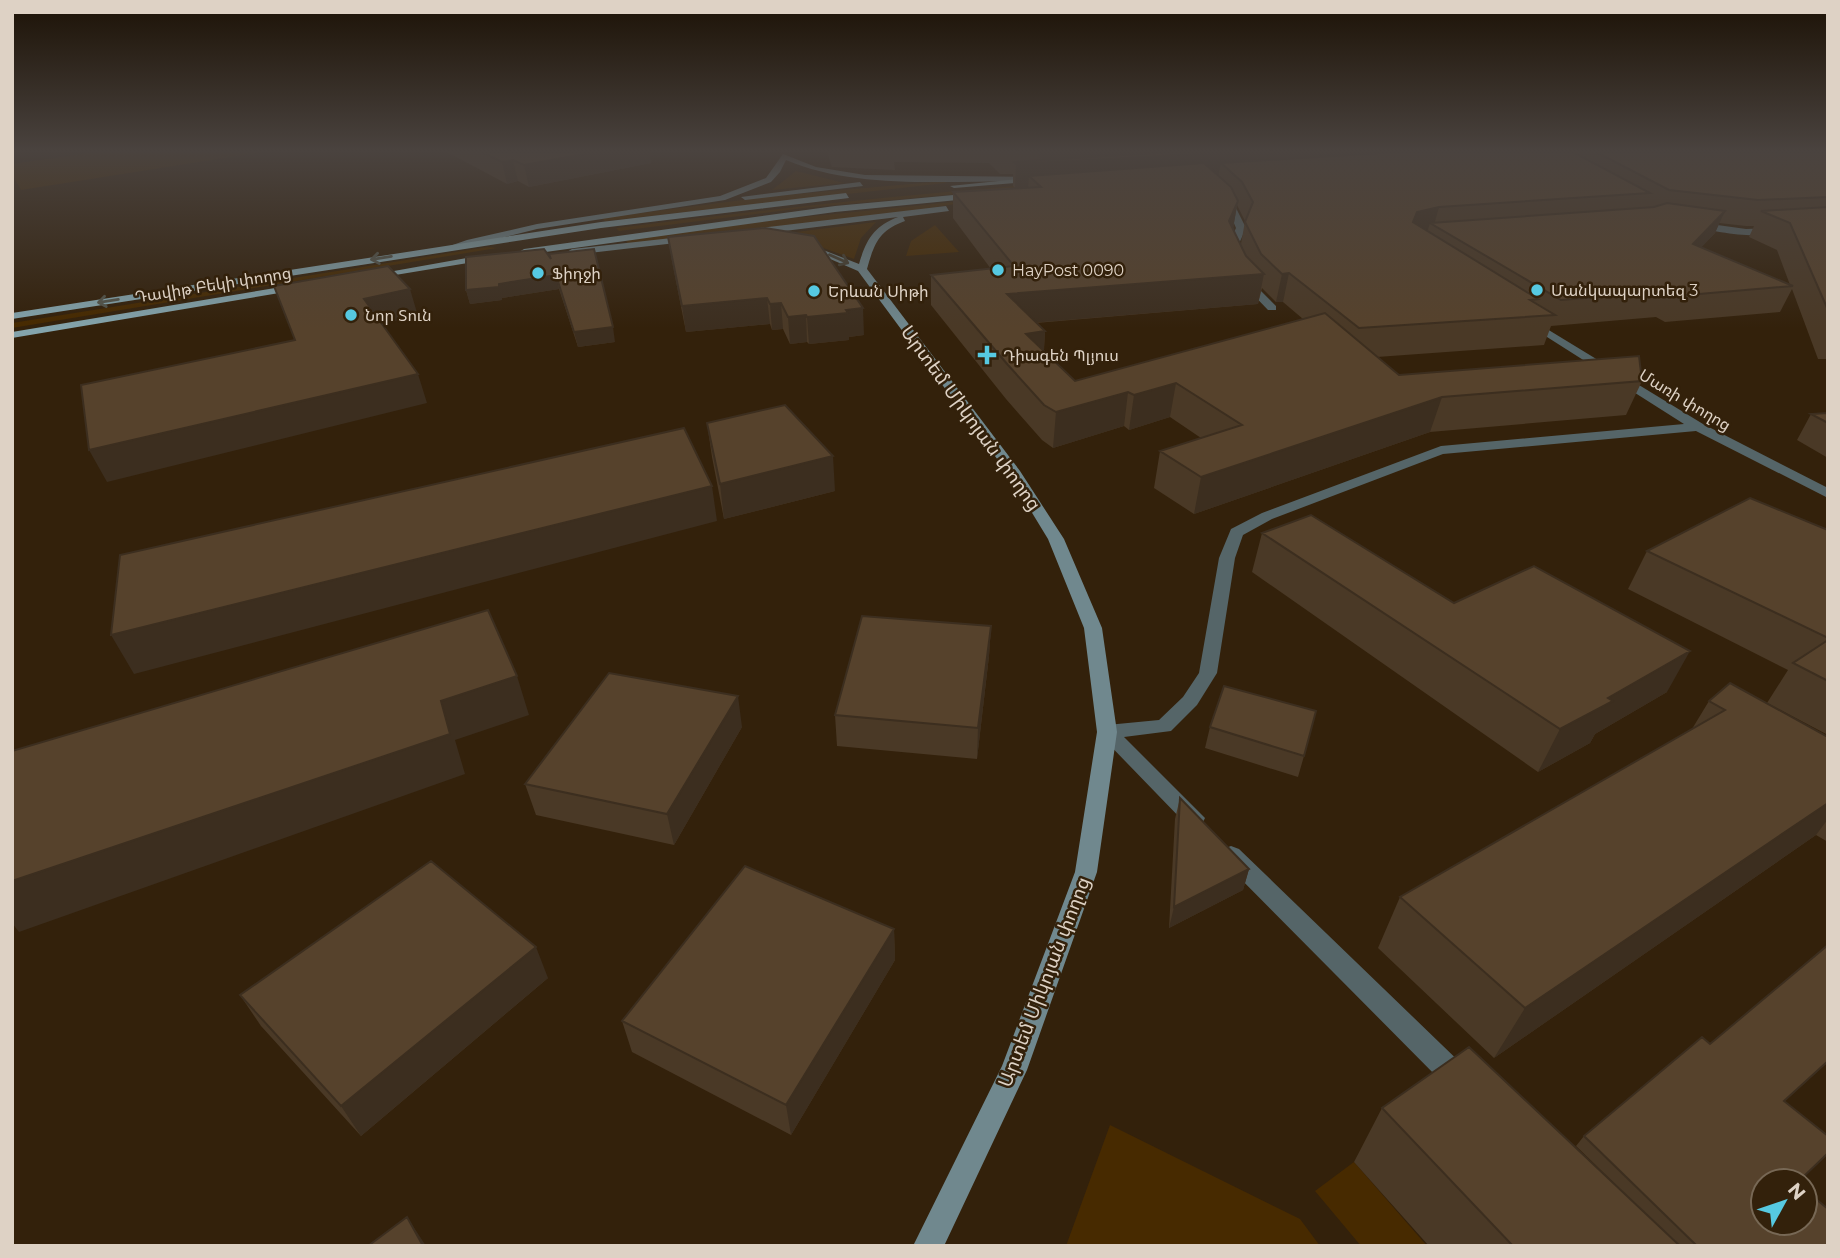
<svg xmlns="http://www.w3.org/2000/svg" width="1840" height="1258" viewBox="0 0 1840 1258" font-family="Montserrat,'Noto Sans Armenian',sans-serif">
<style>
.green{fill:#472a00}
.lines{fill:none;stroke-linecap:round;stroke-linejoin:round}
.minor{fill:#556568;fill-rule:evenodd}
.secondary{fill:#70888e;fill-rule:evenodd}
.primary{fill:#84a4ac;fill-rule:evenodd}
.wall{fill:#4a3926;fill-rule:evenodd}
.shaded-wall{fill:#3c2e1f}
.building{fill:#56422c;stroke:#3c2e1f;stroke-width:2}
.oneway{stroke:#53554b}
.oneway2{stroke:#454032}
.poi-dot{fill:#56c9e1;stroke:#33210b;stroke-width:2.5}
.labels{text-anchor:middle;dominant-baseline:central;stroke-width:5;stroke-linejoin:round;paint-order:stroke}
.far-poi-label{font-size:16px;fill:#ded2c5;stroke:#33210b;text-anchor:start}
.far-street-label{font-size:16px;fill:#ded2c5;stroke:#33210b}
.street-label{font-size:19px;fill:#ded2c5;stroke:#33210b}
</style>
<rect width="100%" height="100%" fill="#33210b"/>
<path class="green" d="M96,152H262L21,190L12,174V164Z
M796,171L844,183L772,190Z
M1164,175L804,208L619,231L616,228C799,205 981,187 1164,175Z
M944,181L946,183L605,221L602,218L774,196Z
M952,202L955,204L925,209L628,244L625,239L775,220Z
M876,222L861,238L854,259L815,245L772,235Z
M935,225L959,252L906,256L911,241Z
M487,247L497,248L12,328V323Z
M1110,1125L1300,1219L1320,1246H1066Z
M1354,1162L1427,1246H1361L1315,1191Z"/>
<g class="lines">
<path class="minor" d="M1220,194L1236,208L1246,228L1237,248L1253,283L1276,306V310H1268L1243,284L1227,248L1236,228L1229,211L1216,197Z
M1696,222L1746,229L1773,228L1778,231C1761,241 1713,231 1693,227V223Z
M1529,318L1703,424L1828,488V498L1696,431L1443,454L1272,519L1243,535L1235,558L1217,673L1197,705L1171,731L1124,737L1205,818L1202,824L1194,826L1186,824L1097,732L1100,727L1107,725L1159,720L1183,697L1199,673L1219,558L1231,529L1262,513L1441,446L1684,424L1525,323L1523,321Z
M1231,846L1239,849L1470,1072L1473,1081L1470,1090L1460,1094L1450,1090L1223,861L1220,855L1223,849Z"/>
<path class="secondary" d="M783,154L816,167L865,175L1036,177L1040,179L1036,181C958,180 858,191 786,160L780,172L771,182L725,200L537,229L449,251L444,248L467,240L537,224L720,196L766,178Z
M860,182L863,186L745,200L741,197Z
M946,206L949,211L903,217L905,221C879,230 874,244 867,269L1020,471L1064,539L1102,628L1117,732L1097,872L1027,1070L944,1246H913L1002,1066L1075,872L1097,732L1084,628L1048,539L1009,475L858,271L800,246L808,244L859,264C866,240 874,226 898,217L752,235L747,232L752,229Z
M690,236L695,239L693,241L572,255L567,252L572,249Z"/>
<path class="primary" d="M1037,177L1040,181L954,188L950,186Z
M846,193L849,198L601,228L12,319V313L601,222Z
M975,193L978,198L835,212L524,255L519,252L524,249L835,206Z
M489,254L492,255V259L371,279L366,276Z
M299,284L304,287L303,289L12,338V332Z"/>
</g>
<path class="wall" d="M447,152H649L651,163L529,187L518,181L507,184Z
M827,152H1828V359H1818L1792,289L1780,312L1665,322L1656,317L1551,326L1544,345L1377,357L1399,375L1642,381L1626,415L1430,432L1194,514L1154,488L1160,451L1201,438L1170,417L1129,430L1124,426L1053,448L1042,440L1006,399L931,305V275L991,269L953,218V192L1015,188L1013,186V174H1000L989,163L894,162L895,170L832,167ZM1237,205L1245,221L1241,244L1233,229ZM1719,223L1746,226H1754L1749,237L1777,250L1790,285L1701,247L1715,233ZM1262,288L1276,302H1283L1303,319L1075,381L1044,350L1045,331L1036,323L1258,304Z
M668,237L864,335L849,337V340L809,344L807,342L790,344L783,329L772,330L770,324L686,332L672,261Z
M550,258L615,342L578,347L559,289L502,298V300L470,304L466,290Z
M1828,413V458L1797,440L1811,414Z
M707,423L835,491L724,519L712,457Z
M1828,530V735L1767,703L1788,670L1628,589L1647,551Z
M1262,533L1667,692L1595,734L1590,743L1538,772L1252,572Z
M991,626L989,656L977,759L837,746L835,715Z
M1709,701L1828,737V842L1816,835L1494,1058L1378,948L1400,897L1692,729Z
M742,727L674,845L536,815L525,784Z
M1210,727L1304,756L1298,777L1205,748Z
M1180,798L1249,869L1243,890L1169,928L1175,819Z
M894,929L895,960L791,1135L632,1052L622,1021Z
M548,978L361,1136L261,1026L240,995Z
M1784,1102L1763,1181L1828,1246H1429L1354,1162L1382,1108L1619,1188L1576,1146L1584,1136Z"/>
<path class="shaded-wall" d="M595,152H649L651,163L529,187L524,165Z
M1040,152H1430L1221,163L1218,176H1029L1028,188L1015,189L1016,164L1039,163Z
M513,160L518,181L507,184L502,162Z
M1238,201L1233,228L1229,221Z
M1439,207L1434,225L1430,223L1427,233L1413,222L1417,212Z
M1725,211L1715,233L1682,268L1693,244Z
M1289,273L1283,302H1276L1282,274Z
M1264,274L1258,304L1006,325L1007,294Z
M556,275L559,289L502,298V300L470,304L466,290Z
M410,289L418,316L372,326L364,299Z
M767,298L770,324L686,332L682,306Z
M781,303L783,329L772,330L770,304Z
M863,308L864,335L849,337V340L809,344L807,317Z
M806,315L807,342L790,344L788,317Z
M613,327L615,342L578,347L574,332Z
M1045,331L1043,364L1026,334Z
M418,374L427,403L107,482L89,450Z
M1176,383L1170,417L1129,430L1134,395Z
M1128,392L1124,426L1053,448L1056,412Z
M1442,397L1430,432L1194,514L1201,477Z
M833,456L835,491L724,519L720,484Z
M712,486L717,521L134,674L111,635Z
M991,626L989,656L977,759L978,728Z
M1690,651L1667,692L1595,734L1590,743L1538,772L1560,729L1608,698Z
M517,676L529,715L455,740L465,774L19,932L12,923V881L441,701Z
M738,696L742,727L674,845L667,814Z
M1828,803V819L1816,835L1494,1058L1525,1008Z
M1249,869L1243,890L1169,928L1174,907Z
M894,929L895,960L791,1135L786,1105Z
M536,947L548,978L361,1136L341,1106Z
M1828,1061V1062L1774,1111L1784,1101Z
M407,1217L426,1246H423Z"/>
<path class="building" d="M482,152H595L524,165L513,160L502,162Z
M1174,152H1230L1016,164L1014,162Z
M1398,152H1573L1650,193L1439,207L1417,212L1413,222L1538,299L1530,300L1555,315L1359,328L1289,273L1282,274L1261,254L1245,222L1253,202L1242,182L1221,163Z
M1596,152H1828V197L1758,200L1669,190Z
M1204,163L1231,187L1238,201L1229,221L1246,256L1264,274L1007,294L1045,331L1026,334L1075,381L1325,313L1399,375L1639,356L1642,381L1442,397L1201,477L1160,451L1242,425L1176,383L1134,395L1128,392L1056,412L1044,405L1008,365L931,275L1014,266L953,192L1041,187L1029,176Z
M1667,203L1725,211L1693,244L1793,286L1676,296L1667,291L1561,300L1430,223L1654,207Z
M1828,207V310L1790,223L1761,211Z
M765,228L814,236L863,308L846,310L848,313L807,317L806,315L788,317L781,303L770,304L767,298L682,306L668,237Z
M544,249L551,259L549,254L594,249L613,327L574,332L556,275L499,284V287L466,290V257Z
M388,266L410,289L364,299L418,374L89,450L81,385L295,340L274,286Z
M785,405L833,456L720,484L707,423Z
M1828,413V423L1811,414Z
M684,428L712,486L111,635L120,555Z
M1750,498L1828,530V638L1647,551Z
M1311,515L1454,603L1534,566L1690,651L1608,698L1613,701L1560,729L1262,533Z
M488,610L517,676L441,701L450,734L12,881V751Z
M862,616L991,626L978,728L835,715Z
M1828,640V681L1793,663Z
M609,673L738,696L667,814L525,784Z
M1730,683L1828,737V803L1525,1008L1400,897L1725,710L1709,701Z
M1224,686L1316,711L1304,756L1210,727Z
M1180,798L1249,869L1174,907Z
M431,861L536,947L341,1106L240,995Z
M745,866L894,929L786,1105L622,1021Z
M1828,945V1061L1784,1101L1828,1136V1153L1799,1181H1763V1223H1805V1190L1828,1209V1246H1697L1584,1136L1702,1037L1710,1044Z
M1469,1047L1680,1246H1513L1382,1108Z
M407,1217L423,1246H368Z"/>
<defs><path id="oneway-shaft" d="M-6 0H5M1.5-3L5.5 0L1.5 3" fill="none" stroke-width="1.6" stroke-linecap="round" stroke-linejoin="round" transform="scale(1.75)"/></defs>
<g class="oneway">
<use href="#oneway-shaft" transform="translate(381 258) rotate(171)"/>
<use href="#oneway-shaft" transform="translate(108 301) rotate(171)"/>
</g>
<use class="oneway2" href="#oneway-shaft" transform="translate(839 259) rotate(24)"/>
<linearGradient id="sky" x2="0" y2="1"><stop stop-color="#1c1206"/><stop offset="0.46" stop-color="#4a433f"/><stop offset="1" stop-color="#4a433f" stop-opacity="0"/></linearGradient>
<rect width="1840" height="328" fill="url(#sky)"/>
<g class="poi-dot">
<circle cx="998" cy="270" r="7"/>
<circle cx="538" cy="273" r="7"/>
<circle cx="1537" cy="290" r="7"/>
<circle cx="814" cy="291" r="7"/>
<circle cx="351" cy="315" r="7"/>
<path d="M983.5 344.5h7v7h7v7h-7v7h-7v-7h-7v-7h7z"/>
</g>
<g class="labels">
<g class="far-poi-label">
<text x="1012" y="270">HayPost 0090</text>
<text x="552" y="273">Ֆիդջի</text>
<text x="1551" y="290">Մանկապարտեզ 3</text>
<text x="828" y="291">Երևան Սիթի</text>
<text x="365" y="315">Նոր Տուն</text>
<text x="1003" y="355">Դիագեն Պլյուս</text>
</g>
<g class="far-street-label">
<text transform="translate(213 285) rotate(-9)">Դավիթ Բեկի փողոց</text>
<text transform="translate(1685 400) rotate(31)">Մառի փողոց</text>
</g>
<g class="street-label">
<text transform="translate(971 418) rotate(54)">Արտեմ Միկոյան փողոց</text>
<text transform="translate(1044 982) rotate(-69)">Արտեմ Միկոյան փողոց</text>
</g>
</g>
<rect width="1840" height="1258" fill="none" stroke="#ded2c5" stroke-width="28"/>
<g transform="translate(1784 1202) rotate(50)"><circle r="33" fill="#33210b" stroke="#776855" stroke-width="2"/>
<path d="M0-5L12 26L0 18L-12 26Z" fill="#56c9e1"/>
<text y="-10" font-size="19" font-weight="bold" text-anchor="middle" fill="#ded2c5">N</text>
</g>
</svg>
